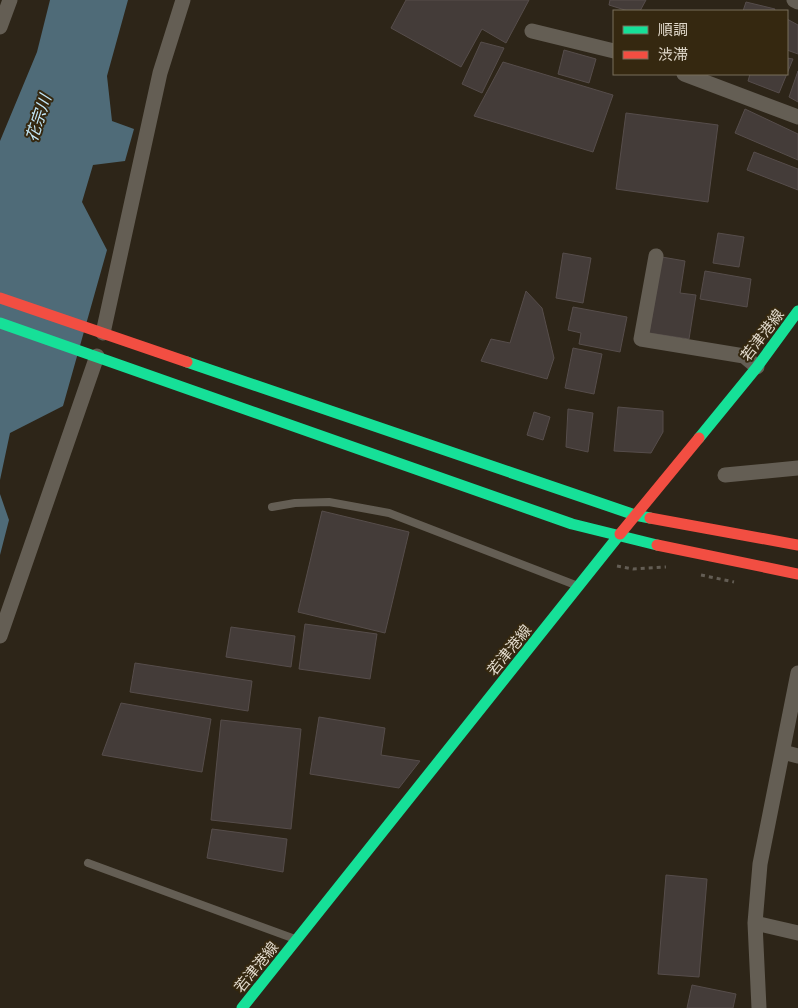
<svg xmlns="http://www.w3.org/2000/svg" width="798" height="1008" viewBox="0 0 798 1008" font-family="'Archivo Narrow','Noto Sans JP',sans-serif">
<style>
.water{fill:#4f6b78}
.building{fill:#443c39;stroke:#564d4b}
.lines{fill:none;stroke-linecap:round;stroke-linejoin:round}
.path{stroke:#635d54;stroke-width:3;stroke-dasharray:4 4;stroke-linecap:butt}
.lane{stroke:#645e54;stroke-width:8}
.street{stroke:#645e54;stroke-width:15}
.fast{stroke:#16e098;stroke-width:11}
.jam{stroke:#f24e42;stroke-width:11}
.labels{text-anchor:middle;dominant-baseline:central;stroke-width:4;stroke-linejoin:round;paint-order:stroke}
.street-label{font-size:15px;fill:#e0d8ca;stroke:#352810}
.water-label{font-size:16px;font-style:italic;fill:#c4e8f9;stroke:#352810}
</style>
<rect width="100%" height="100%" fill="#2d2518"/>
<path class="water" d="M50,0H128L107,76L112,121L134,129L125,161L93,165L82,202L107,250L63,406L10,433L0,480V141L37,52Z
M0,494L9,520L0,555Z"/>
<path class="building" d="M406,0H529L506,43L482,29L461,67L391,28Z
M610,0H646L640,11H628L609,5Z
M746,2L775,9L774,11H743Z
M787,19L798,25V54L787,50Z
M481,42L504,48L482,93L462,84Z
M564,50L596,59L589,83L558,74Z
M787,58L793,59L779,93L748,81L750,74H787Z
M503,62L613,95L593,152L474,116Z
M798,71V102L789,97Z
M745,109L798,134V160L735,133Z
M626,113L718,125L708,202L616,189Z
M754,152L798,169V190L747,170Z
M718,233L744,237L739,267L713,263Z
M563,253L591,258L583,303L556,298Z
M662,257L685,261L680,293L696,295L689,339L649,333Z
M705,271L751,279L747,307L700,299Z
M526,291L542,308L554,358L547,379L481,361L491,339L510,343Z
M573,307L627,317L620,352L579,344L581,333L568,330Z
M573,348L602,354L594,394L565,388Z
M618,407L663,411V432L651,453L614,451Z
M568,409L593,413L588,452L566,447Z
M534,412L550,417L543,440L527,435Z
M322,511L409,532L385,633L298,612Z
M305,624L377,634L370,679L299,669Z
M231,627L295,636L291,667L226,657Z
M135,663L252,681L248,711L130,692Z
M121,703L211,719L202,772L102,755Z
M319,717L385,728L381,755L420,761L399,788L310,774Z
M221,720L301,729L291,829L211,820Z
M212,829L287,839L283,872L207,858Z
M666,875L707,879L699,977L658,974Z
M692,985L736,994L733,1008H687Z"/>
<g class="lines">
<path class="path" d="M617,566L633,569L666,567
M701,575L734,582"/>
<path class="lane" d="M272,507L295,503L329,502L389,513L578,586
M88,863L295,939"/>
<path class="street" d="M794,0L798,2
M0,27L10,0
M532,31L614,51
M684,74L798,117
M656,256L641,339L744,356L757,367
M103,333L160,73L183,0
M725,475L798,468
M0,636L97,356
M783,752L798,756
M755,923L798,933
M759,1008L755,923L760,864L798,673"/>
<path class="fast" d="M0,323L572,524L657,545
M187,362L635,515L650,518
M699,438L757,367L798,311
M242,1008L620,534"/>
<path class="jam" d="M0,298L187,362
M650,518L798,545
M620,534L699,438
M657,545L798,574"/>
</g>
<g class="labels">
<g class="street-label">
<text transform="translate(762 335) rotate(-53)">若津港線</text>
<text transform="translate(509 650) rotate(-51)">若津港線</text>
<text transform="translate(256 967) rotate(-51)">若津港線</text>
</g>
<g class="water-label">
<text transform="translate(38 118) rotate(-72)">花宗川</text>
</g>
</g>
<rect x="613" y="10" width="175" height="65" fill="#352810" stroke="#796e5a"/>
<rect x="623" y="26" width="25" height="8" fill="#16e098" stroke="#796e5a"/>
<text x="658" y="35" font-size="15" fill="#e0d8ca">順調</text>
<rect x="623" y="51" width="25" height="8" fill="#f24e42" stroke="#796e5a"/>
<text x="658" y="60" font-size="15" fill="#e0d8ca">渋滞</text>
</svg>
